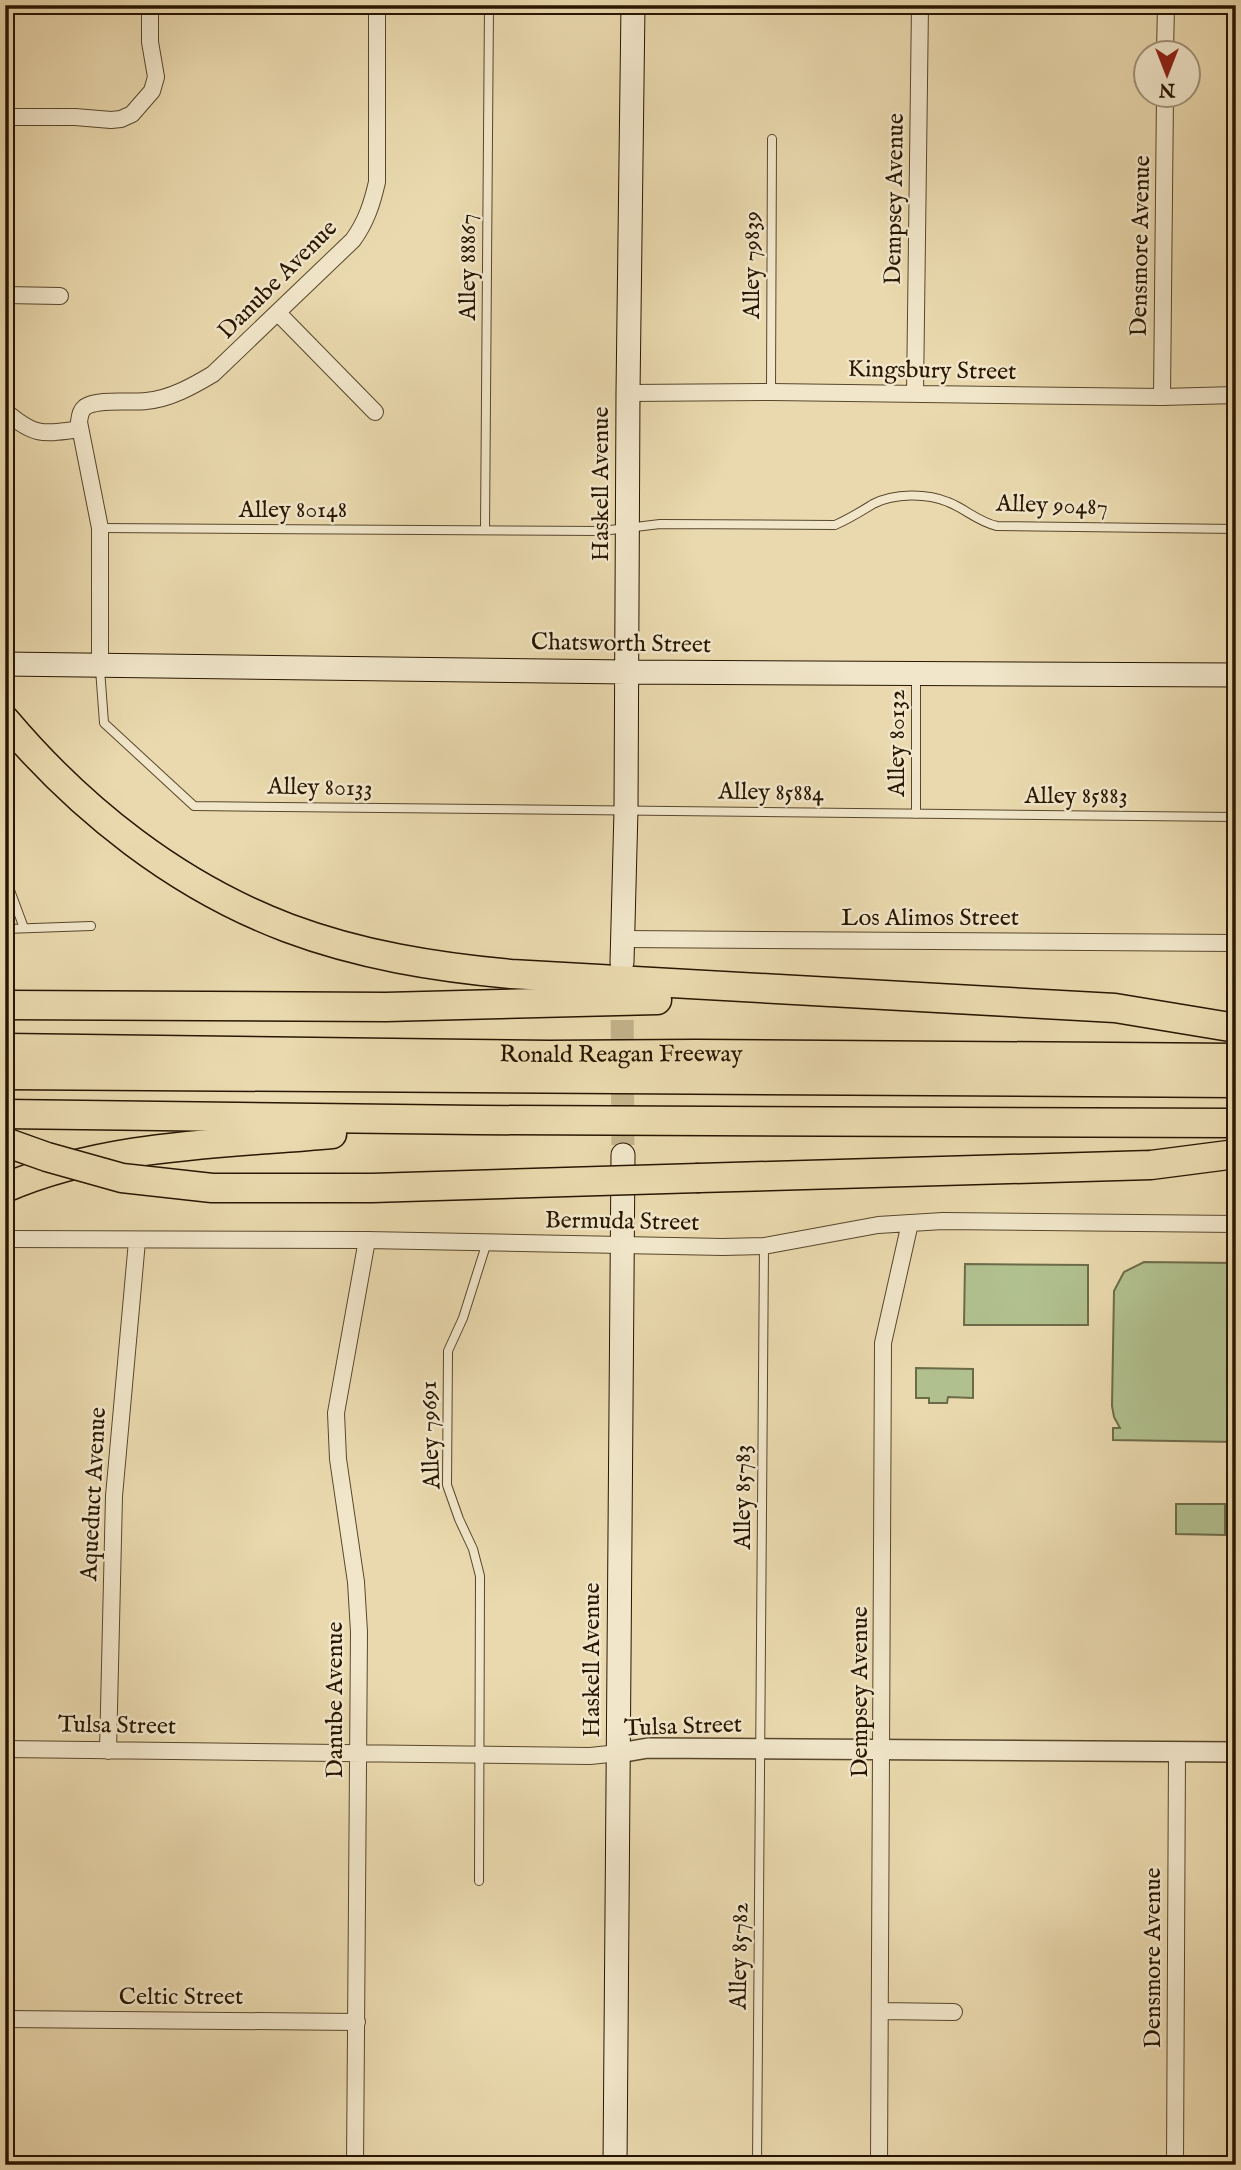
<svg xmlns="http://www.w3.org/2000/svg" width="1241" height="2170" viewBox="0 0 1241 2170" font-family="'IM FELL English',serif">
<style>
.green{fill:#b1c08f;stroke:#6c6b48;stroke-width:2}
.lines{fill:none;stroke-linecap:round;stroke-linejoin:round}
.secondary-tunnel{stroke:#c3b28b;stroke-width:23;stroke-dasharray:23 11;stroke-linecap:butt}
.service-casing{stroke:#58472c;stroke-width:10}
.minor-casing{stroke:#58472c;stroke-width:18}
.tertiary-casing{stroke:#58472c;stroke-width:22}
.secondary-casing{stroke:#281600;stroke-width:25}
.motorway-casing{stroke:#281600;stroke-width:31}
.service{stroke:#f1e6ca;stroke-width:8}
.minor{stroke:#f1e6ca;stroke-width:16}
.tertiary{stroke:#f1e6ca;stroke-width:19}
.secondary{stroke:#f1e6ca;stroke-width:23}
.motorway{stroke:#ead9ae;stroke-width:28}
.motorway-bridge-casing{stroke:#281600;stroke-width:31;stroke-linecap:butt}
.motorway-bridge{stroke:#ead9ae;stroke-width:28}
.labels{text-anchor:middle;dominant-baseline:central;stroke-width:5;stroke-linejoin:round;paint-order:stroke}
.street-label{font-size:24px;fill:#281600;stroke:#f1e6ca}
</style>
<rect width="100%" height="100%" fill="#ead9ae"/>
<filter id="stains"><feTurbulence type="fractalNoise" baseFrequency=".00286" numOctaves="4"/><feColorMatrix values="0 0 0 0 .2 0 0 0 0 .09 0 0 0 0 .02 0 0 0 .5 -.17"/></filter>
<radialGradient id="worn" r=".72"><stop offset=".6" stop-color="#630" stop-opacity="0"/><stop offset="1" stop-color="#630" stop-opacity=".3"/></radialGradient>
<path class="green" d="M1144,1262L1236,1263V1442L1113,1440V1428H1120L1114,1417L1112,1406L1114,1291L1124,1272Z
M965,1264L1088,1265V1325H964Z
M916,1368L973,1369V1398L948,1397L947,1403H929V1398H916Z
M1176,1504H1225V1535L1176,1534Z"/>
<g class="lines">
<path class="secondary-tunnel" d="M622,986L623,1155"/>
<defs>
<path id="service" d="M771,392L772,139
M100,528L602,531L660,524L835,525C849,519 860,512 873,504C894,493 927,493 948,502C966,509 978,522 997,526L1236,529
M485,529L489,5
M100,669L104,723L194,806L1236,817
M916,814V677
M5,877L24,928
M5,929L91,926
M479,1881L480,1576L473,1549L459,1519L447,1485L448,1351L463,1318L487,1242
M757,2165L764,1246"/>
<path id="minor" d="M1165,52L1166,5
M5,117H75L111,120L121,119L132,114L152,91L156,77L150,42V5
M5,295L60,296
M278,313L375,412
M628,393L771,392L1162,397L1236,395
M915,394L920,5
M1162,397L1165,94
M5,411C35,437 43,434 80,429
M100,665V528L79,422C80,416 80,411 85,407C98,398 131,403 146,401C170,399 193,386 213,374L353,240C366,222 372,204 377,182V5
M624,939L1236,943
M5,1239L367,1240L723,1247L764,1246L878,1225L943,1221L1236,1224
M5,1749L590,1756L619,1753
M108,1751L114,1496L137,1241
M880,2011L954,2012
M5,2019L357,2022
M355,2165L359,1632L356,1582L338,1459L336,1413L367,1240
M879,2165L883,1343L910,1223
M1175,2165L1177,1751"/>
<path id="tertiary" d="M619,1753L648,1748L1236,1752"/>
<path id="secondary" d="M5,664L627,672L1236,675
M622,962L626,810L628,393L633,5
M615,2165L623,1155"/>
<g id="motorway">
<path d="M5,720C81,810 177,886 288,928C360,955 435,967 511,974L1115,1008L1236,1028"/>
<path d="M5,1005L386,1007L657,1000"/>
<path id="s1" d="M5,1048L549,1055L696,1054L1236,1058"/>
<path d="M5,1075L1236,1083"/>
<path d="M5,1114L477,1120L1236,1123"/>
<path d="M699,1178L1151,1165L1236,1154"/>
<path d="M5,1188C106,1144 224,1144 332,1134"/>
</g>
</defs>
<use href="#service" class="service-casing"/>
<use href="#minor" class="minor-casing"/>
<use href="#tertiary" class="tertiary-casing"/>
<use href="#secondary" class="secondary-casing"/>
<use href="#motorway" class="motorway-casing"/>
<use href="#service" class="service"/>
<use href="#minor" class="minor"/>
<use href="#tertiary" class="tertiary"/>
<use href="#secondary" class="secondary"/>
<use href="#motorway" class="motorway"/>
<defs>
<path id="motorway-bridge" d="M5,1142L47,1157L122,1178L212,1188H372L699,1178"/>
</defs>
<use href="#motorway-bridge" class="motorway-bridge-casing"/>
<use href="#motorway-bridge" class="motorway-bridge"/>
</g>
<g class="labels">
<g class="street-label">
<text transform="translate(895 199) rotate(-89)">Dempsey Avenue</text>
<text transform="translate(1141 246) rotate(-89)">Densmore Avenue</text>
<text transform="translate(752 265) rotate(-90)">Alley 79839</text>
<text transform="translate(468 267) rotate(-90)">Alley 88867</text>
<text transform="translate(278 280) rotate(-45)">Danube Avenue</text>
<text transform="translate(932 371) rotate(1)">Kingsbury Street</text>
<text transform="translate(601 484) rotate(-90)">Haskell Avenue</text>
<text transform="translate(1052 506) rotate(2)">Alley 90487</text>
<text x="293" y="510">Alley 80148</text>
<text transform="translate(621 644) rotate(1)">Chatsworth Street</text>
<text transform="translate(897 743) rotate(-90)">Alley 80132</text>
<text transform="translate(320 788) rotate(1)">Alley 80133</text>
<text transform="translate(771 793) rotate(1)">Alley 85884</text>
<text x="1076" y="796">Alley 85883</text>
<text x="930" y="918">Los Alimos Street</text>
<text stroke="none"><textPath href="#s1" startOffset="616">Ronald Reagan Freeway</textPath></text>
<text transform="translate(622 1222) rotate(1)">Bermuda Street</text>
<text transform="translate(431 1435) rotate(-92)">Alley 79691</text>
<text transform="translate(94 1494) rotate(-87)">Aqueduct Avenue</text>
<text transform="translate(743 1497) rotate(-90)">Alley 85783</text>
<text transform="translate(592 1660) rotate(-90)">Haskell Avenue</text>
<text transform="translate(860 1692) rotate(-90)">Dempsey Avenue</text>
<text transform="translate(335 1700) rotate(-90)">Danube Avenue</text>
<text transform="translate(117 1726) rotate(1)">Tulsa Street</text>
<text transform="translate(683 1727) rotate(-2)">Tulsa Street</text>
<text transform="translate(740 1956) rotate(-89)">Alley 85782</text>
<text transform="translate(1153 1958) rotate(-90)">Densmore Avenue</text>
<text x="181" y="1997">Celtic Street</text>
</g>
</g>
<rect width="1241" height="2170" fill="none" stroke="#ead9ae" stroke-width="28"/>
<rect x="7" y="7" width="1227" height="2156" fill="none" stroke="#281600" stroke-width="3.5"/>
<rect x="14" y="14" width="1213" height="2142" fill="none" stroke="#281600" stroke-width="2"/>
<g transform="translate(1167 74) rotate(180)"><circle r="33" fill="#f1e6ca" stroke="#a19379" stroke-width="2"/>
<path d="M0-5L12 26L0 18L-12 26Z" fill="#8f2418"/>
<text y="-10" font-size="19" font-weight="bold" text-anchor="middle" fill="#281600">N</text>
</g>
<rect width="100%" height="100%" filter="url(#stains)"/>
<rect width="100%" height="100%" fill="url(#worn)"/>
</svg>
